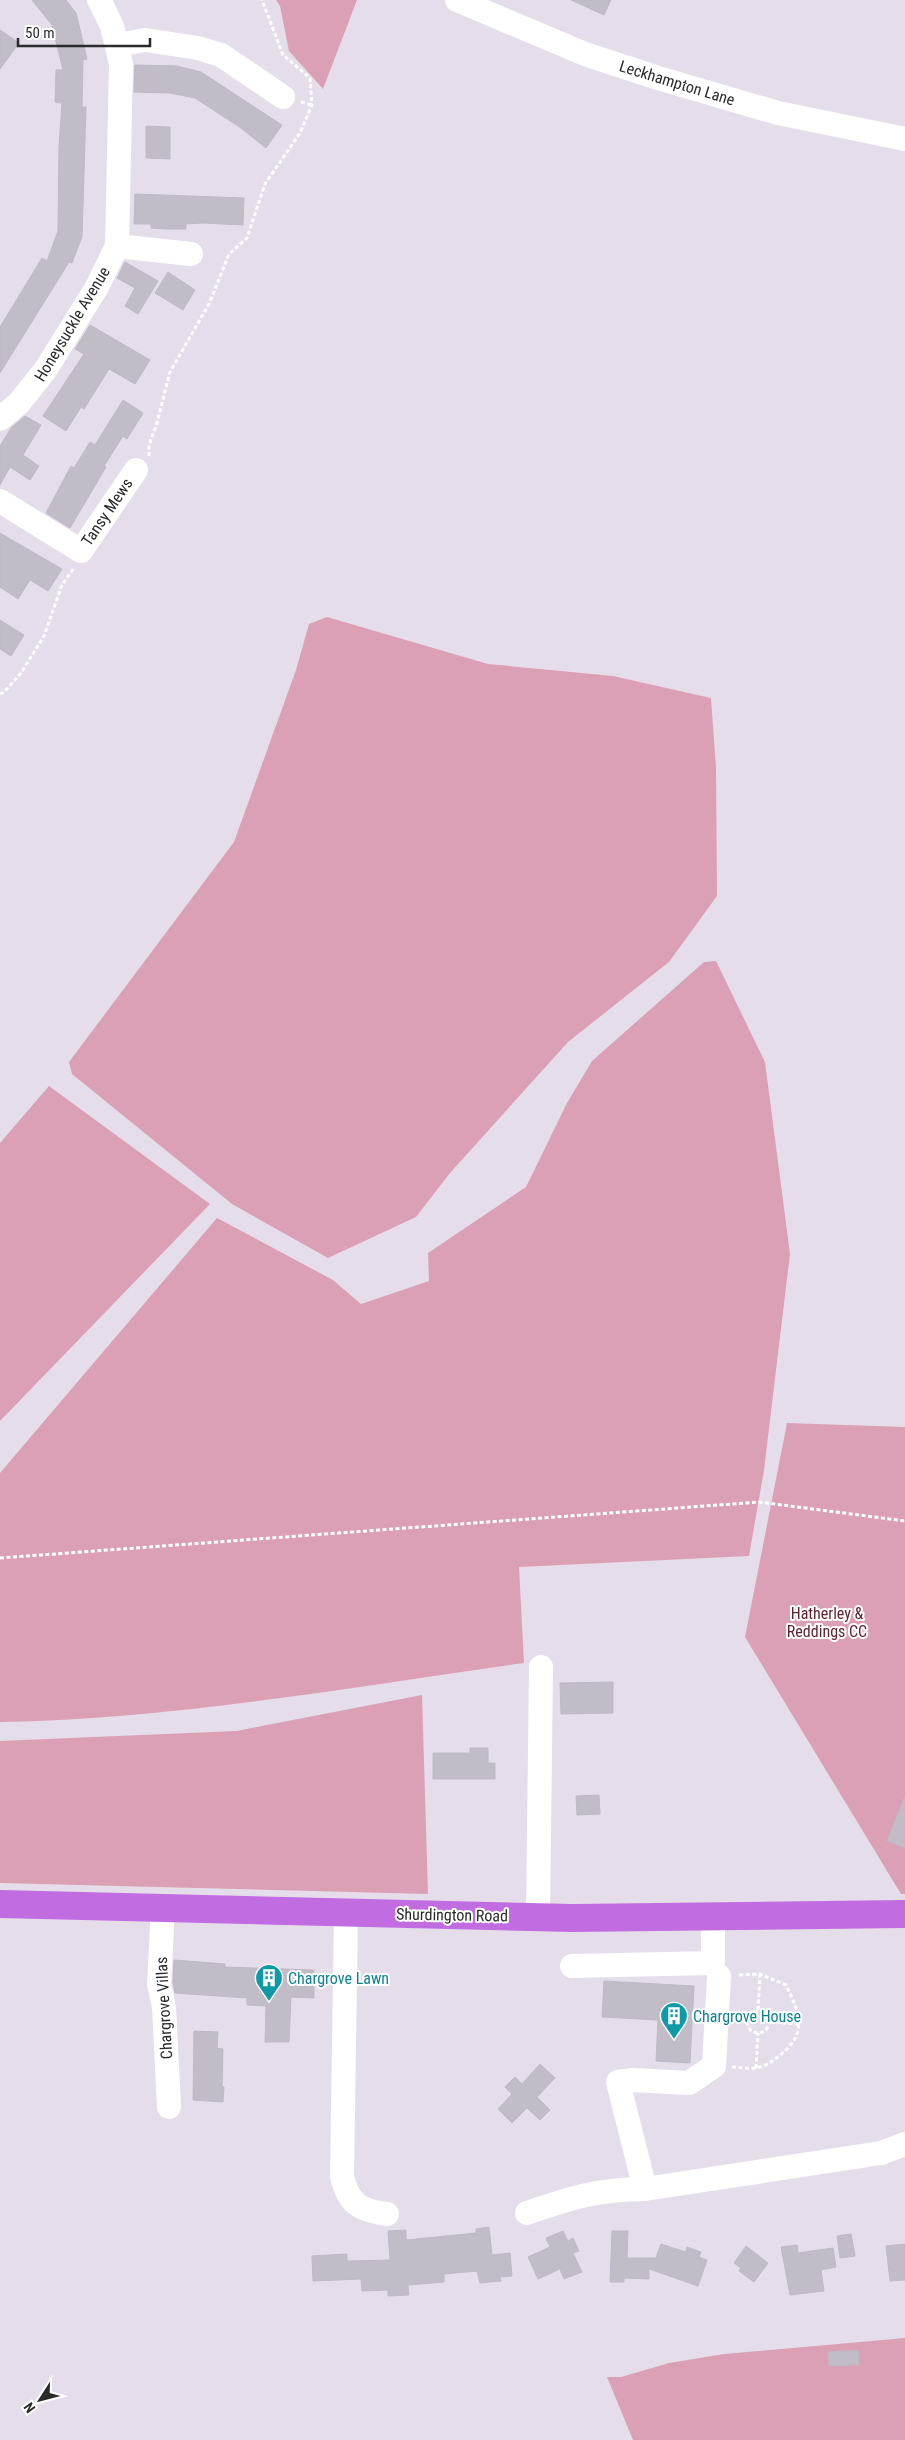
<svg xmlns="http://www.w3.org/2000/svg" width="905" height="2440" viewBox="0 0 905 2440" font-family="'Roboto Condensed',sans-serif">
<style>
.green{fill:#dba0b6}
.building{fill:#c2bcc6;stroke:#c0b8c6}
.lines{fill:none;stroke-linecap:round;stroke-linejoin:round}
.path{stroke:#fff;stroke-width:3;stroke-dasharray:4 2.5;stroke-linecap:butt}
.minor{stroke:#fff;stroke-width:24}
.major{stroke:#c26ce1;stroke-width:28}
.labels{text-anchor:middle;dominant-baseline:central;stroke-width:4;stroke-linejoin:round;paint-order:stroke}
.street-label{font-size:16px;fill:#2a2a2a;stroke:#fff}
.park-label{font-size:16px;fill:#5f2231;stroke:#fff}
.culture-label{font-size:16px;fill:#0d838f;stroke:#fff;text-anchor:start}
</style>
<rect width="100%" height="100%" fill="#e5deea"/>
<path class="green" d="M276,0H357L323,89L289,51L280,6Z
M327,617L488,664L613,676L711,698L716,768L717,896L669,962L568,1042L450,1173L416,1217L328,1258L232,1204L72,1074L69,1062L234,842L296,670L309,624Z
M716,961L765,1062L790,1254L764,1470L749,1556L519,1567L524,1663C350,1687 176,1719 0,1722V1473L217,1218L333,1280L361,1304L429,1281L428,1253L526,1187L567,1103L592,1061L704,962Z
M49,1086L210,1204L0,1421V1143Z
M787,1423L905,1427V1894H901L745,1637Z
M422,1695L428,1894L0,1883V1741L236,1731Z
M905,2338V2440H633L607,2377H621L669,2363L724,2354Z"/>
<path class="building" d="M32,0H66L76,13L83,42L87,59L83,60L82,107H86L82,237L72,263L69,262L0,373V327L42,258L47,261L58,231L59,147L62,103L55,102L56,70H63L52,25Z
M571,0H611L604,15Z
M0,30L19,43L0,69Z
M135,65L177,66L201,72L282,125L266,148L241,128L195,98L170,93L134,92Z
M146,126L170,127V159L146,158Z
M135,194L244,198L243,225L203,223L186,224V229H166L151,228V224H134Z
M125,262L158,281L138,314L125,306L135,288L117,278Z
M168,272L195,290L183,310L155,293Z
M90,325L150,360L135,384L109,369L84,409L81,407L66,431L43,416L84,354L75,349Z
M123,400L143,413L127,439L123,436L104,466L106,467L70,528L46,513L71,466L74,468L90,442L95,445Z
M25,416L41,425L23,455L39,466L30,480L10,467L0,485V446L11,428Z
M0,533L62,569L48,591L30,580L18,599L0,587Z
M0,620L24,635L11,656L0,649Z
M613,1682V1713L561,1714L560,1683Z
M470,1748H488V1763H495V1779H433V1753H470Z
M599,1795L600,1814L577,1815L576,1796Z
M904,1798H905V1848L887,1841Z
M174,1960L225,1964V1967L314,1970V1998L291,1997L289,2042H265L266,2006L247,2005V1998L175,1993L173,1983Z
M604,1981L694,1986L690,2063L656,2061L658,2020L602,2017Z
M194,2031L218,2032L217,2048L223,2049L222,2087H224L223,2102L193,2100Z
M540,2064L555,2078L537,2097L550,2110L540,2120L527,2108L512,2123L498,2109L512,2094L505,2087L515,2077L522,2084Z
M489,2227L492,2255L510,2253L512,2276L500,2277L501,2281L480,2283L477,2271L444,2274V2282L408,2285L409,2295L388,2296V2290L362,2291L361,2279L313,2281L312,2256L347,2254V2261L390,2260L388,2231L406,2230V2240L476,2233V2229Z
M563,2231L568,2241L573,2238L579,2251L573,2253L582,2272L564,2279L560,2269L538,2279L528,2257L550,2247L546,2238Z
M612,2231H628L627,2258H656L661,2244L686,2252L687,2247L701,2252L699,2257L707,2260L698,2286L649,2269V2279L624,2278V2282H610Z
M851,2234L855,2256L840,2258L837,2236Z
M905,2244V2280L890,2281L886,2246Z
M797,2245L798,2253L833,2248L836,2267L821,2270L824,2291L790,2295L781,2247Z
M746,2246L768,2263L754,2282L739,2271L741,2268L734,2263Z
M858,2350L859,2365L829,2366L828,2352Z"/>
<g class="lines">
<path class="path" d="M301,102L312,105
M149,456V445L157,423L170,372L209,304L229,254L247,238L265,184L300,133L312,105L310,78L283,55L262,0
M0,694L4,692L21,673L44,636L62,585L74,568
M0,1558L759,1502L905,1521
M758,2010L760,1974
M747 2022a11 11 0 1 1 22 0a11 11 0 1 1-22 0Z
M769,2022L799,2024
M732,2067C740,2067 749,2069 756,2068C766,2066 773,2061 780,2055C808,2033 800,2014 786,1985L760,1974L738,1975
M756,2068L758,2033"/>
<path class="minor" d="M457,0L585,54L658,78L778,113L905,139
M117,45L145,40L198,48L221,55L283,97
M117,246L191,254
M0,419L19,403L46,369L97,287L117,246L121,64L112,26L99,0
M0,501L81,551L136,470
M163,1908L159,1984L164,2007L169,2107
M346,1913L342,2176C348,2204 361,2211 387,2214
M538,1917L541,1667
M572,1966L713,1963V1917
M645,2189L618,2082L633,2080L689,2083L714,2066L719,1976
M527,2213C570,2198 599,2189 645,2189L881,2153L905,2144"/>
<path class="major" d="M0,1904L572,1918L905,1914"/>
</g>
<defs>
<symbol id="building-pin" viewBox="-11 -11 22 30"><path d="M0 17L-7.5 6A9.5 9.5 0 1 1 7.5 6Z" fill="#0f9aa8" stroke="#fff"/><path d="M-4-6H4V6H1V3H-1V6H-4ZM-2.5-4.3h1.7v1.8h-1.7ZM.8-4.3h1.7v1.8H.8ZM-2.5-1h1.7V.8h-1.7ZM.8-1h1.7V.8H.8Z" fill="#fff"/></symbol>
</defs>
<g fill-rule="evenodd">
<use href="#building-pin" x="253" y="1962" width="32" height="43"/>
<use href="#building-pin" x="658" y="2000" width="32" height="43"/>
</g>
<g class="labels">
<g class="street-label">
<text transform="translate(677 83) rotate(17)">Leckhampton Lane</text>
<text transform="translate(72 324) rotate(-59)">Honeysuckle Avenue</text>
<text transform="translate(107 512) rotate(-56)">Tansy Mews</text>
<text transform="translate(452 1915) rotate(1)">Shurdington Road</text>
<text transform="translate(164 2008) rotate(-93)">Chargrove Villas</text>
</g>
<g class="park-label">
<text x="827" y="1613">Hatherley &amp;<tspan x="827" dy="18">Reddings CC</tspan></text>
</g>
<g class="culture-label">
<text x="288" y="1978">Chargrove Lawn</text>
<text x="693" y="2016">Chargrove House</text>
</g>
</g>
<g transform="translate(40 2400) rotate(234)" stroke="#ffffff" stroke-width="4" paint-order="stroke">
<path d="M0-4L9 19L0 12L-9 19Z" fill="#2a2a2a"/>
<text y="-8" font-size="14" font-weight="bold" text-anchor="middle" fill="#2a2a2a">N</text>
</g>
<path d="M18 38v8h132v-8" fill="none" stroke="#2a2a2a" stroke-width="2.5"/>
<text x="25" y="38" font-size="15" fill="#2a2a2a" stroke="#ffffff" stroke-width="4" paint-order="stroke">50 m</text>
</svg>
